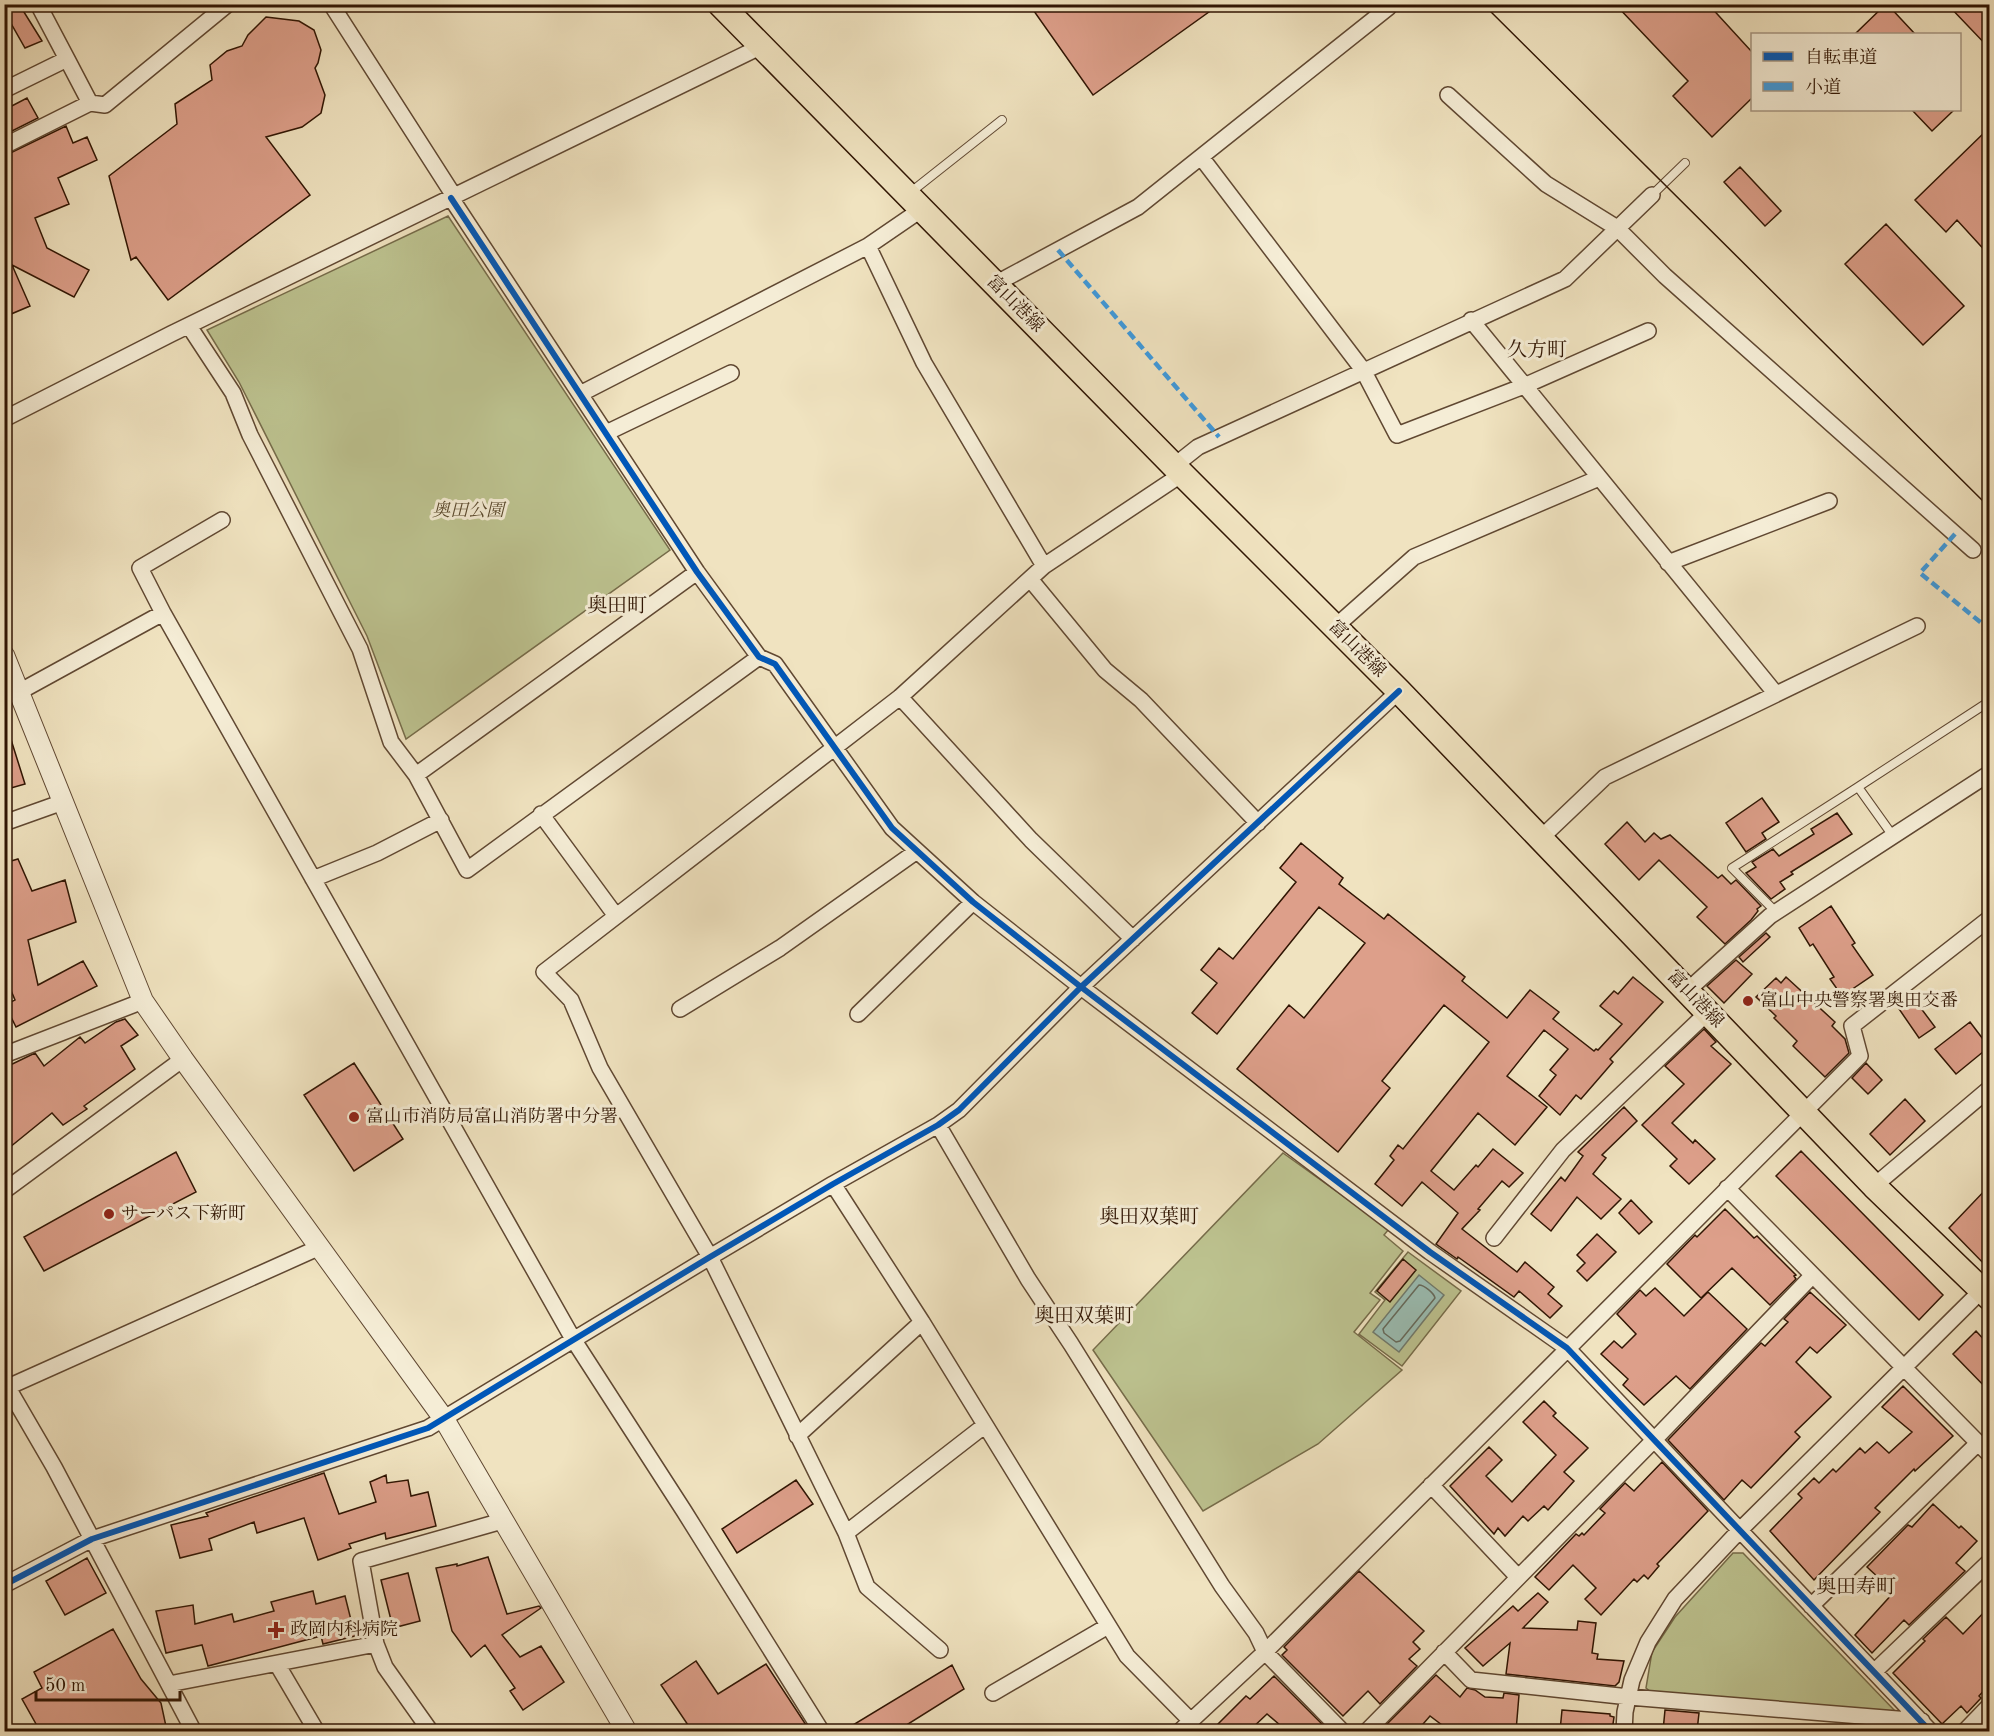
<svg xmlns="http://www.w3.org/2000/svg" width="1994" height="1736" viewBox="0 0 1994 1736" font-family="'Old Standard TT','Noto Serif JP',serif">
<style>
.green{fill:#bdc390;stroke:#766c4a;stroke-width:1.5}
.water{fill:#9abeb4;stroke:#707a6d;stroke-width:1.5}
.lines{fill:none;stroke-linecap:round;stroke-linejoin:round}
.shore{stroke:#656a5c;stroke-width:1.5}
.building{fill:#dd9f8a;stroke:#301503;stroke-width:1.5}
.service-casing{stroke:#604832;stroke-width:10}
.minor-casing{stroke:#604832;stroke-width:18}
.tertiary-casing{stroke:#604832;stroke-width:22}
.primary-casing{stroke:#301503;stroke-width:27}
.service{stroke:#f5edd6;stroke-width:8}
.minor{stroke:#f5edd6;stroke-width:15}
.tertiary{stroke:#f5edd6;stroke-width:20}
.primary{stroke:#f0e3c0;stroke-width:24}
.tram{stroke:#301503;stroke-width:1.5}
.quiet{stroke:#3e9add;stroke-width:4.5;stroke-dasharray:9 4.5;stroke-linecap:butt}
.cycleway-casing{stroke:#f5edd6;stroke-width:10}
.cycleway{stroke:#0057b8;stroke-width:6}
.poi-dot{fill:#8f2418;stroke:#f5edd6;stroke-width:2}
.labels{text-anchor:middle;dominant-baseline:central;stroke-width:6;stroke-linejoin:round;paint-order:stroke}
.street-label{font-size:18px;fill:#301503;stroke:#f5edd6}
.park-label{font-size:18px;font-style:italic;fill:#5a492d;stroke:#f5edd6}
.poi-label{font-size:18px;fill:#301503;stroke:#f5edd6;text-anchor:start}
.neighbourhood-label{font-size:20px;fill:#301503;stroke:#f5edd6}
</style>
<rect width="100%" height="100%" fill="#f0e3c0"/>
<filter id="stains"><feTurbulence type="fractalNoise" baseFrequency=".00333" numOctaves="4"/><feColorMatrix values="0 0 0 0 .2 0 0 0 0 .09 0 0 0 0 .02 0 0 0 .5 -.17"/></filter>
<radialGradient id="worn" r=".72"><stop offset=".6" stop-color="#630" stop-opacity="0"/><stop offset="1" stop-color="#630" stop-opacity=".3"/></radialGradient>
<path class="green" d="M448,216L670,550L406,739L367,636L239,382L207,330Z
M1283,1153L1389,1229L1384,1235L1403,1251L1370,1293L1380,1300L1354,1332L1402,1370L1318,1444L1203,1511L1093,1350Z
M1408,1252L1461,1291L1402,1366L1359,1334L1385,1300L1375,1292Z
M1733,1553H1743L1897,1713L1651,1692L1646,1688L1652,1652L1675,1617Z"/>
<path class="water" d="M1419,1275L1444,1295L1399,1352L1373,1332Z"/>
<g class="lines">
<path class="shore" d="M1419,1285C1424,1285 1434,1293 1435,1298L1400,1341L1396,1342L1384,1333L1383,1329Z"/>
</g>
<path class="building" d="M4,4H19L42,41L25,48L4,11Z
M1029,4H1220L1093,95Z
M1615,4H1708L1752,52V98L1712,137L1673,96L1688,81Z
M1887,4L1915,34H1855L1886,4Z
M1947,4H1989V48Z
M266,17L299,21L314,30L321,50L318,63L315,68L325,95L321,113L302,127L266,137L310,195L168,300L136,257L131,260L109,176L177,124L175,104L212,80L210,65L227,51L242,46L248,35Z
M27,98L38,118L4,135V110Z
M1912,110H1954L1932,131Z
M66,126L73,143L87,137L97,160L58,178L69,204L35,218L47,248L89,270L74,297L12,265L30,306L4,317V156Z
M1989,128V255L1957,220L1946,232L1915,200Z
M1740,167L1781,211L1765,226L1724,182Z
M1886,224L1964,306L1923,345L1845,264Z
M4,730H8L25,784L4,790Z
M1762,798L1779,822L1762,833L1766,839L1746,852L1726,823Z
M1837,813L1852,834L1791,872L1793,874L1780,882L1785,889L1771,899L1746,873L1756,867L1752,862L1773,849L1779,856L1814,834L1811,829Z
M1627,822L1645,842L1654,833L1661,839L1670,835L1718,878L1722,875L1731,884L1736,880L1761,906L1757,909L1758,911L1751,920L1725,944L1697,917L1707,907L1659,860L1639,880L1605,844Z
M1301,843L1343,878L1339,884L1384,919L1388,914L1465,977L1462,981L1507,1018L1530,990L1559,1012L1553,1019L1594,1051L1596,1049L1598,1050L1622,1024L1600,1006L1614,991L1618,994L1633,977L1663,1002L1610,1059L1613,1062L1581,1099L1576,1095L1560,1115L1539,1096L1556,1075L1550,1070L1568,1049L1544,1030L1507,1076L1547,1107L1515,1145L1478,1113L1431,1171L1454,1190L1476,1165L1478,1167L1493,1149L1523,1173L1509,1187L1502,1181L1478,1209L1480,1210L1462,1229L1517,1272L1525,1262L1554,1287L1548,1294L1562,1306L1550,1318L1519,1291L1514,1297L1458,1257L1457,1259L1436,1244L1458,1213L1422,1182L1402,1206L1375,1184L1394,1160L1390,1156L1398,1145L1403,1149L1489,1042L1444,1005L1382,1081L1390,1088L1338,1152L1237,1069L1289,1005L1304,1018L1365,943L1319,907L1217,1034L1192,1013L1217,983L1201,970L1219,948L1233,959L1296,882L1280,868Z
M18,859L32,891L65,880L76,922L28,940L38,985L83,961L97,986L16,1027L5,1005L15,1000L4,974V863Z
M1831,906L1855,943L1852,945L1873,975L1842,996L1830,979L1834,977L1813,944L1810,946L1799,928Z
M1766,933L1770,937L1743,962L1739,957Z
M1736,960L1752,974L1724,1003L1707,986Z
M1786,977L1835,1022L1832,1026L1845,1039L1849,1053L1825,1077L1793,1046L1797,1041L1774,1018L1776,1016L1756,997L1776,978L1781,983Z
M1911,995L1935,1027L1919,1038L1897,1006Z
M125,1019L138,1035L121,1046L135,1069L84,1106L87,1109L63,1125L52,1113L4,1152V1068L35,1053L44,1066L80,1037L85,1043L116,1022Z
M1970,1022L1989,1047L1956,1074L1935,1049Z
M1704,1029L1716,1042L1711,1046L1731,1064L1672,1123L1693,1143L1695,1140L1715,1159L1689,1184L1670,1166L1677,1159L1642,1125L1684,1084L1665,1066Z
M354,1063L403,1139L354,1171L304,1095Z
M1866,1063L1882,1080L1868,1094L1852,1078Z
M1905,1099L1925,1121L1890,1155L1870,1134Z
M1624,1107L1637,1121L1602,1155L1606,1158L1593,1174L1621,1199L1601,1219L1577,1197L1551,1231L1531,1214L1561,1177L1565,1181L1583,1156L1578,1152Z
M1801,1151L1943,1295L1919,1320L1776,1176Z
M176,1152L196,1192L44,1271L24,1237Z
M1989,1186V1269L1949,1228Z
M1631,1200L1652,1222L1639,1234L1619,1213Z
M1725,1209L1754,1238L1757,1236L1796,1275L1794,1276L1796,1279L1770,1305L1732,1268L1701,1298L1667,1264L1695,1235L1697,1237Z
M1597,1234L1616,1252L1587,1281L1577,1271L1585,1263L1577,1255Z
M1403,1259L1416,1270L1390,1302L1377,1291Z
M1655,1288L1684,1316L1708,1292L1747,1329L1690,1389L1676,1376L1644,1405L1623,1385L1628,1379L1601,1354L1614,1341L1622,1348L1636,1334L1617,1314L1640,1290L1646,1296Z
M1810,1292L1846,1325L1817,1353L1810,1347L1796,1362L1831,1397L1795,1432L1800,1437L1751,1488L1742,1480L1724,1500L1668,1440L1761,1343L1765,1346L1788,1322L1784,1319Z
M1976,1331L1989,1345V1391L1953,1354Z
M1903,1386L1953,1436L1915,1471L1914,1469L1875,1508L1880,1512L1814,1580L1770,1531L1802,1498L1798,1494L1814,1478L1819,1483L1833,1469L1836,1472L1860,1448L1865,1453L1877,1442L1889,1453L1912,1432L1882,1407Z
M1544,1401L1556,1413L1553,1416L1588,1448L1564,1472L1574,1481L1548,1510L1544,1506L1528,1521L1523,1516L1505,1536L1498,1528L1494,1534L1450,1486L1489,1447L1502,1460L1486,1476L1512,1502L1556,1455L1523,1422Z
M1662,1462L1708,1511L1657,1564L1659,1566L1648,1579L1644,1575L1637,1582L1634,1579L1601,1615L1585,1599L1596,1588L1573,1565L1549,1590L1535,1577L1576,1534L1579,1536L1582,1533L1584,1535L1605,1513L1600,1509L1625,1483L1634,1491Z
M324,1473L339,1514L376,1502L370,1482L386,1475L387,1483L408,1480L411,1496L428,1492L436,1526L386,1539L385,1533L349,1544L351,1548L318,1560L304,1518L257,1533L254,1522L209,1539L212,1550L180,1558L171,1525L208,1516L206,1513Z
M796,1480L813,1504L737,1553L722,1529Z
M1933,1504L1959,1528L1961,1526L1977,1541L1956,1563L1965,1571L1909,1625L1904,1620L1872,1653L1855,1635L1894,1592L1867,1567L1908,1525L1912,1527Z
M488,1557L507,1614L539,1606L541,1608L502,1635L520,1657L541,1646L564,1682L523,1710L510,1691L515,1688L485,1645L471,1657L452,1631L436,1568L457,1564V1566Z
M87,1558L106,1593L65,1615L46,1581Z
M1359,1571L1424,1631L1413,1642L1420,1649L1409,1659L1417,1666L1380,1704L1368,1691L1343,1716L1282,1655L1287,1650L1284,1647Z
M408,1573L420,1621L393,1628L381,1580Z
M313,1591L316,1604L345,1596L355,1636L323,1644L321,1636L208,1666L202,1645L166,1653L156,1611L193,1605L195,1624L232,1614L234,1622L274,1611L271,1602Z
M1538,1593L1548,1602L1523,1628L1577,1630L1578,1621L1596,1623L1592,1653L1598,1654L1597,1659L1624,1661L1619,1682L1615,1686L1506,1674L1510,1643L1483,1666L1465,1648L1513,1606L1518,1611Z
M1989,1607V1685L1979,1696L1981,1698L1967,1713L1961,1706L1942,1724L1893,1673L1925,1641L1923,1639L1946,1617L1963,1634Z
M113,1629L141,1679L161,1703L167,1731H40L22,1699L42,1688L34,1672Z
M696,1661L718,1694L766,1664L810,1731H692L661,1685Z
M952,1665L964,1689L897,1731H843Z
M1436,1675L1460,1697L1467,1688L1475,1690L1485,1697L1503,1698L1504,1693L1519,1695L1516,1731H1450L1430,1716L1417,1731H1380Z
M1274,1676L1325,1727V1731H1287L1267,1714L1249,1731H1211L1246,1696L1250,1699Z
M1562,1710L1610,1714V1716L1614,1717L1612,1731H1560Z
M1665,1710L1699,1713L1697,1731H1663Z"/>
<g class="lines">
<defs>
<path id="service" d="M911,192L1002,120
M1652,195L1685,163
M1893,836L1858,787L1990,701
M1776,912L1732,868L1858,787"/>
<path id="minor" d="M38,4L67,59
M331,4L454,196
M4,90L67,59L90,103L4,146
M1448,95L1546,184L1617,228L1665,276L1973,550
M90,103L105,105L228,4
M1201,157L1363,370L1397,435L1524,386L1648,331
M451,198L697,572L759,657L775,664L892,828L973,902L1081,987L1430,1252L1567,1348L1931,1732
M922,209L868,246L924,363L1044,566
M995,284L1138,207L1389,7
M1471,320L1776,694
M189,326L233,393L250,435L360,649L391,742L416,775L467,870L759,657
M580,394L868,246
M4,419L171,334L762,46
M606,433L731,373
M1174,466L1198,447L1565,279L1652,195
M1668,563L1829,501
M1030,579L1105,670L1141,700L1258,823
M163,613L140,568L222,520
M1335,627L1414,557L1599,478
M19,692L163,613L573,1339L684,1511L822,1732
M900,697L1031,840L1133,939
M416,775L697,572
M541,814L616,916
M4,823L63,802
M1541,838L1605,777L1917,626
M313,879L377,853L441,820
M1687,991L1770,916L1990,773
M680,1009L780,948L917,851
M858,1014L973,902
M4,1055L143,1001
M938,1125L1028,1279L1071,1344L1222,1586L1256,1633L1265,1652L1343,1732
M833,1184L922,1322L1127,1656L1190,1720
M1874,1186L1990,1088
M1727,1188L1990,1455
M4,1191L183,1059
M1494,1238L1563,1150L1708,1012
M4,1381L54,1467L194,1732
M8,1387L320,1247
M797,1436L922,1322
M1431,1485L1518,1577
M846,1533L984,1426
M4,1585L92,1539L428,1428L710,1257L833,1184L938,1125L959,1110L1081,987L1399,691
M1811,1606L1978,1443
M940,1650L867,1587L846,1533L710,1257L600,1068L571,1000L544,972L900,697L1044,566L1182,474
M1444,1652L1471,1680L1629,1697L1922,1721
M277,1664L317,1732
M1874,1672L1990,1561
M169,1684L376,1644
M993,1693L1108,1626
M431,1732L385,1667L376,1644L361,1561L502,1521
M1179,1732L1265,1652L1860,1056L1852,1026L1990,918
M1366,1732L1654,1440L1812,1276
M1624,1732L1625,1712L1632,1680L1648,1642L1675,1599L1740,1530L1982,1290
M1964,1732L1990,1705"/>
<path id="tertiary" d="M4,655L143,1001L183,1059L444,1419L627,1732"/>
<path id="primary" d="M720,4L1174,466L1399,691L1874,1186L1990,1298"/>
</defs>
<use href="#service" class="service-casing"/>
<use href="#minor" class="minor-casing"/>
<use href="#tertiary" class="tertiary-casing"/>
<use href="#primary" class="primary-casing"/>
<use href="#service" class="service"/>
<use href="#minor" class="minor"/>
<use href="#tertiary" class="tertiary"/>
<use href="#primary" class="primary"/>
<path class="tram" d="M1483,4L1990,508"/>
<path class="quiet" d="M1058,250L1219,437
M1955,534L1920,573L1990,630"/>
<defs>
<path id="cycleway" d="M451,198L697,572L759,657L775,664L892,828L973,902L1081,987L1430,1252L1567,1348L1931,1732
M4,1585L92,1539L428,1428L710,1257L833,1184L938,1125L959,1110L1081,987L1399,691"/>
</defs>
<use href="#cycleway" class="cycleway-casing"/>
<use href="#cycleway" class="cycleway"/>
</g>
<g class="poi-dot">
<circle cx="1748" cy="1001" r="6"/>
<circle cx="354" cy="1117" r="6"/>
<circle cx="109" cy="1214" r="6"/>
<path d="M273 1621h6v6h6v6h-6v6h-6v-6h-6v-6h6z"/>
</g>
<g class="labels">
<g class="street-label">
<text transform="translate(1015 304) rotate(45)">富山港線</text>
<text transform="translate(1357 649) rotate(45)">富山港線</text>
<text transform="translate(1695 999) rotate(46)">富山港線</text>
</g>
<g class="park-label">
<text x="468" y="511">奥田公園</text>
</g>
<g class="poi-label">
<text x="1760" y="1001">富山中央警察署奥田交番</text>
<text x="366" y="1117">富山市消防局富山消防署中分署</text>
<text x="121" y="1214">サーパス下新町</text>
<text x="290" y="1630">政岡内科病院</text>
</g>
<g class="neighbourhood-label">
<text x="1537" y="351">久方町</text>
<text x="617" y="607">奥田町</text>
<text x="1149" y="1218">奥田双葉町</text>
<text x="1084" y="1317">奥田双葉町</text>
<text x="1856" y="1588">奥田寿町</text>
</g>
</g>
<rect width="1994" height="1736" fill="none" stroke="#f0e3c0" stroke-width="24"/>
<rect x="6" y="6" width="1982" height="1724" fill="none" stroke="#301503" stroke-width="3"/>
<rect x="12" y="12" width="1970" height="1712" fill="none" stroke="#301503" stroke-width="1.5"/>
<rect x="1751" y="33" width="210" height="78" fill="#f5edd6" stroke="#a69782" stroke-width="1.5"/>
<rect x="1763" y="52" width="30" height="9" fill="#0057b8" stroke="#a69782" stroke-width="1.5"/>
<text x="1805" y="63" font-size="18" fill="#301503">自転車道</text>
<rect x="1763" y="82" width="30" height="9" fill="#3e9add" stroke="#a69782" stroke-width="1.5"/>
<text x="1805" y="93" font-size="18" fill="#301503">小道</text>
<path d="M36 1691v9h144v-9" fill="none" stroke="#301503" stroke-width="3"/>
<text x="45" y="1691" font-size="18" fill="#301503" stroke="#f5edd6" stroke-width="4.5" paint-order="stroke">50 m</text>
<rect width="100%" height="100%" filter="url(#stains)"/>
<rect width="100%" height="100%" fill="url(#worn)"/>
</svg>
